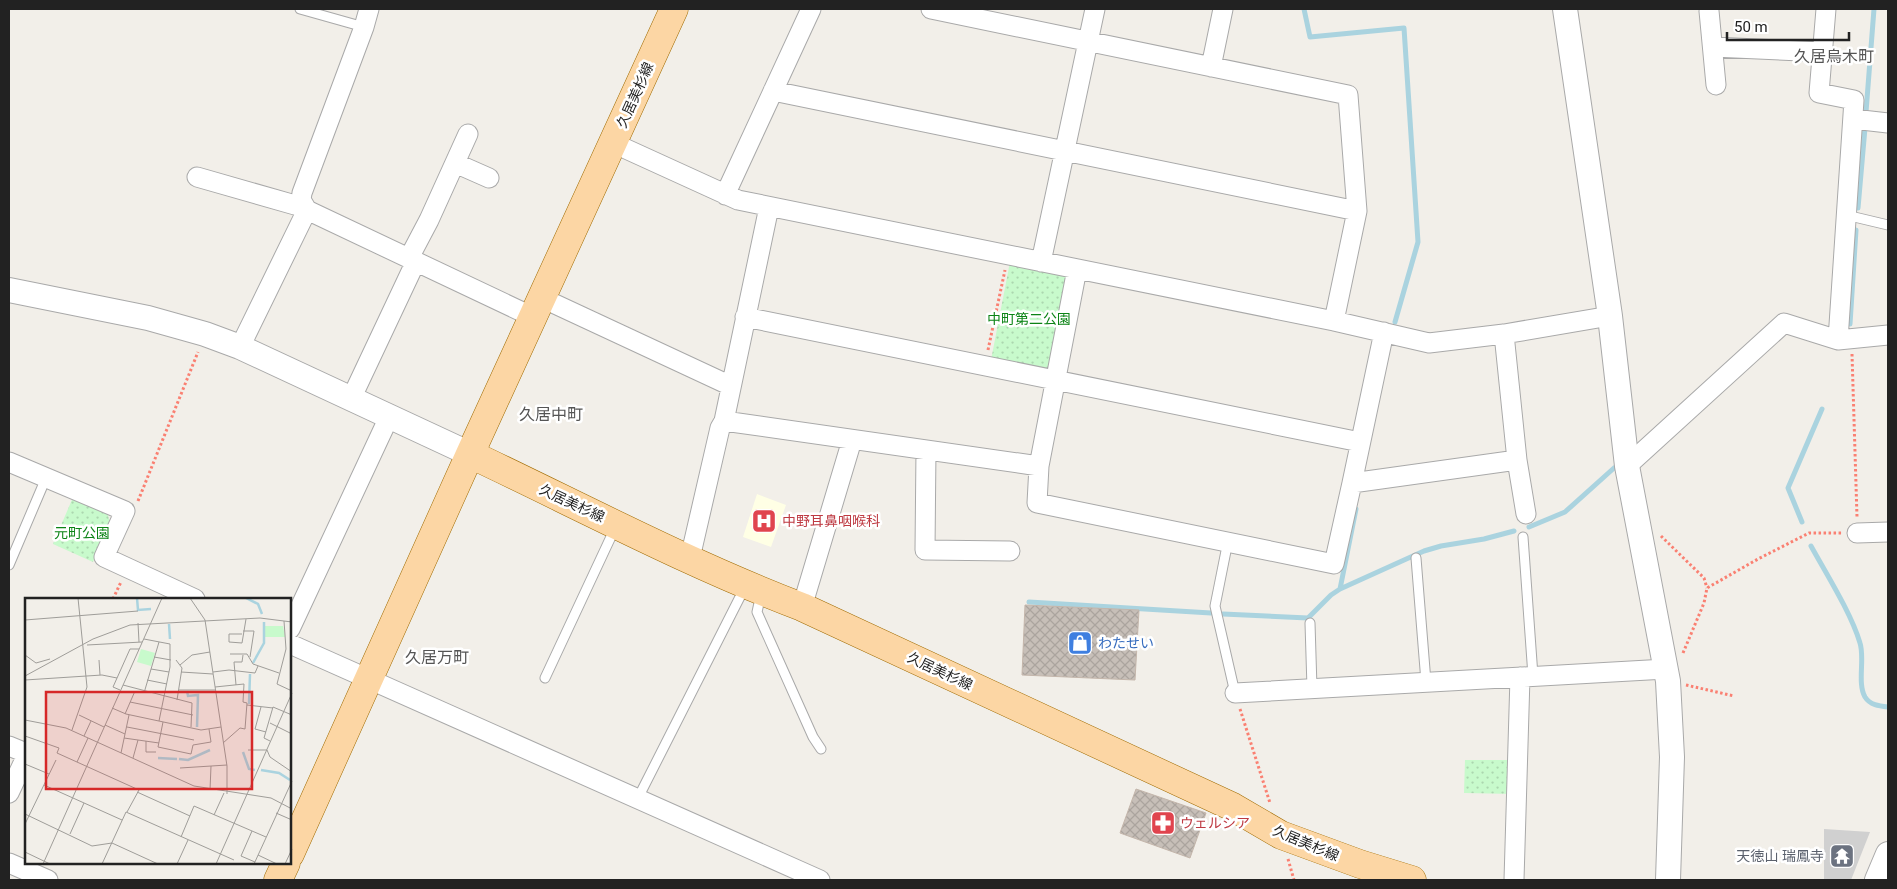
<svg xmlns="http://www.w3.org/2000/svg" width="1897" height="889" viewBox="0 0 1897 889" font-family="Roboto,'Noto Sans JP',sans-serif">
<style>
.education{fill:#ffffe5}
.religious{fill:#d0d0d0}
.park{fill:url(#park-dots)}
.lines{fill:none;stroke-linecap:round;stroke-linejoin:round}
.stream{stroke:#aad3df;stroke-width:5}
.building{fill:url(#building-cross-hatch);stroke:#c4b6ab}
.service-casing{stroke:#a9a9a9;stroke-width:11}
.minor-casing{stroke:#a9a9a9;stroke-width:21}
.tertiary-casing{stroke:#a9a9a9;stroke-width:26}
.primary-casing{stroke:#a06b00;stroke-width:29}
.path{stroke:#fa8072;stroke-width:3;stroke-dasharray:2.5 2.5;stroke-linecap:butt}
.service{stroke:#fff;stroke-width:9}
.minor{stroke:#fff;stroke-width:19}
.tertiary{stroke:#fff;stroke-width:24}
.primary{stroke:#fcd6a4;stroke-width:28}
.labels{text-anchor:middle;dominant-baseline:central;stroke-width:5;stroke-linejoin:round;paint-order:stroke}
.street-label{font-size:14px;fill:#222;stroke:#fff}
.park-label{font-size:14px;fill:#0c8416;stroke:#fff}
.health-label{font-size:14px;fill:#be3a42;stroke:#fff;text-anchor:start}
.shop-label{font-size:14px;fill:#366cbe;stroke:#fff;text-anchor:start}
.worship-label{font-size:14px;fill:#5b616d;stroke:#fff;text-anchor:end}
.quarter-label{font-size:16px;fill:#555;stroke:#fff}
.inset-river{fill:none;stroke:#aad3df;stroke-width:2.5}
.inset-road{fill:none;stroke:#9f9d99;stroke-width:1}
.view{fill:#d62828;fill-opacity:0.15;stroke:#d62828;stroke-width:2.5}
.inset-edge{fill:none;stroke:#222;stroke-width:2.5}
</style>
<defs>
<pattern id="park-dots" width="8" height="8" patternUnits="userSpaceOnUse" patternTransform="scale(1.25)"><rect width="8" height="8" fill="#c8facc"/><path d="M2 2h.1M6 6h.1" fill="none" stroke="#acd6af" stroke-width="1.8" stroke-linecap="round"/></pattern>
<pattern id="building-cross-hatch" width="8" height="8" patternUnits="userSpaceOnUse" patternTransform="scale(1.25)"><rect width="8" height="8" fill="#c7bfb8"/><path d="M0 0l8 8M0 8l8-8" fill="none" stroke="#aba49e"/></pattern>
</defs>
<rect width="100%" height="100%" fill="#f2efe9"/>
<path class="education" d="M757,494L786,505L771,547L743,537Z"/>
<path class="religious" d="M1824,829L1870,832L1851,880H1824Z"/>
<path class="park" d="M1010,262L1063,273L1068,279L1050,366L1044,370L991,360Z
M74,495L106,509L110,522L93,562L53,544Z
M1465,760H1515L1514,794L1464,793Z"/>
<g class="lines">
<path class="stream" d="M1304,9L1310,37L1404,28L1418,242L1395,322
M1866,112L1874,9
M1858,208L1865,128
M1850,324L1856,230
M1802,522L1788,488L1822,409
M1529,527L1565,512L1614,468
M1811,546C1827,575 1851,613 1860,643C1865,658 1857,683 1865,697C1870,705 1879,706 1888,707
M1340,589L1356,509
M1029,602L1211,613
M1223,614L1308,618L1331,595L1340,589L1424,551L1441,546L1484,539L1514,531"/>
</g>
<path class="building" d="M1025,605L1139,610L1135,680L1022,675Z
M1136,789L1206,813L1190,858L1120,833Z"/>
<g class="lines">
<defs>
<path id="service" d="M300,9L364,27
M1846,215L1888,225
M1523,537L1533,676
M1228,541L1215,606L1235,693
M1416,558L1426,682
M9,565L46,478
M761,594L757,612L813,737L821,749
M1310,623L1312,688
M545,678L616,526
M637,800L745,587"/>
<path id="minor" d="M369,9L364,27L302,193L301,200L307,210L533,317
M931,9L1348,95L1357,211L1334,321
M1709,11L1716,85
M1713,47L1823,52
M1211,67L1223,9
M773,91L1357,211
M1853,119L1888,123
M613,143L738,200L1334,321L1429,343L1504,334L1610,316
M455,163L489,178
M197,177L295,205L303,204
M725,195L811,9
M409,258L429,220L468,134
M1041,262L1095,9
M1077,269L1039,466L1037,503L1334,564L1352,483L1517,460L1504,334
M542,298L731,386
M745,317L1360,442
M1838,340L1888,335
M240,347L307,210
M351,399L416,261
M724,421L1039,466
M926,450L925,550L1010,551
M1517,460L1526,514
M9,462L125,511L104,557L195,599
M1627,466L1784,323L1838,340L1854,100L1819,93L1826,9
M1352,483L1384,332
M1857,533L1888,532
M690,558L720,428L724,421L769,207
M802,607L852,440
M290,629L389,417
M290,644L820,880
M1235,693L1666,669
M9,746L26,753
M9,793L26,757
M9,863L48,880
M1514,880L1520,677"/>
<path id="tertiary" d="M1565,9L1610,316L1627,466L1668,681L1672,757L1668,880
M9,290L148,318L205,334L240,347L470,454
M1877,880L1888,854"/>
<path id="primary" d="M470,454C580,506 689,564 802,607L1233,807L1281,835L1360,864L1412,880
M290,854L470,454L674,9
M278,880L286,863"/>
</defs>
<use href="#service" class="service-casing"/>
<use href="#minor" class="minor-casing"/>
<use href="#tertiary" class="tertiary-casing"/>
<use href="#primary" class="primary-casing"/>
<path class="path" d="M988,350L1005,270
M1852,354L1857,517
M138,501L198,352
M1661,536L1704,578L1707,588
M113,599L121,582
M1683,653L1704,603L1707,588L1758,559L1809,533H1842
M1686,685L1734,696
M1240,709L1270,803
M1288,859L1294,880"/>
<use href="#service" class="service"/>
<use href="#minor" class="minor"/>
<use href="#tertiary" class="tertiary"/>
<use href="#primary" class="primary"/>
</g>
<defs>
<symbol id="hospital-square" viewBox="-11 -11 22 22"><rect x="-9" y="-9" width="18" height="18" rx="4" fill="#e0444e" stroke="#fff"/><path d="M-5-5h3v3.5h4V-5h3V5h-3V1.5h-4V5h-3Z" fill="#fff"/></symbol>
<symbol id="shop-square" viewBox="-11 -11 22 22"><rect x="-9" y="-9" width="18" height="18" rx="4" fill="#3f7fe0" stroke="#fff"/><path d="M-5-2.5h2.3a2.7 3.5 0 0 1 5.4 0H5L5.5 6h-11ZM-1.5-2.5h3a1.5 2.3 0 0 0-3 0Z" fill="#fff"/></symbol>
<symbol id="pharmacy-square" viewBox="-11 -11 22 22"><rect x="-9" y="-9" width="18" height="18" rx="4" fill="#e0444e" stroke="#fff"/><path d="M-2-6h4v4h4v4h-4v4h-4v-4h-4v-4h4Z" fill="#fff"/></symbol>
<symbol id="temple-square" viewBox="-11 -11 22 22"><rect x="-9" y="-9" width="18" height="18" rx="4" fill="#6b7280" stroke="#fff"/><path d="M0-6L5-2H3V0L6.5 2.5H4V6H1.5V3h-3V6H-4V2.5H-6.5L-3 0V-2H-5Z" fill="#fff"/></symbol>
</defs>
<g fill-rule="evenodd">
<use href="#hospital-square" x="750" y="507" width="28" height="28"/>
<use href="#shop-square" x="1066" y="629" width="28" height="28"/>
<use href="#pharmacy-square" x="1149" y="809" width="28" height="28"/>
<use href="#temple-square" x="1828" y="842" width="28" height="28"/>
</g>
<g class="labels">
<g class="street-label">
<text transform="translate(635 95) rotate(-66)">久居美杉線</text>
<text transform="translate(572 503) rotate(25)">久居美杉線</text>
<text transform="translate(940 671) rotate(25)">久居美杉線</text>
<text transform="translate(1306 843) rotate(23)">久居美杉線</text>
</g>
<g class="park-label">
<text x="1029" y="319">中町第二公園</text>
<text x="82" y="533">元町公園</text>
</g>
<g class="health-label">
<text x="782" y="521">中野耳鼻咽喉科</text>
<text x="1180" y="823">ウェルシア</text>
</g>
<g class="shop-label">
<text x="1098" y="643">わたせい</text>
</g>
<g class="worship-label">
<text x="1824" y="856">天徳山 瑞鳳寺</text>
</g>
<g class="quarter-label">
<text x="1834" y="56">久居烏木町</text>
<text x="551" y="414">久居中町</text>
<text x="437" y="657">久居万町</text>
</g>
</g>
<g transform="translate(25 598)">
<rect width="266" height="266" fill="#f2efe9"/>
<path d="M258,28L260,39H240V28ZM116,51L130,55L126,68L112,64Z" fill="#c8facc"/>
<path class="inset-river" d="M112,0L113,12L126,11M221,0L233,6L237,16M144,26L145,41M228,65L239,45V24M162,93L163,98L173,97L172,129M224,106L225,76M218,154L224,171L230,172M133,160L152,161M154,161L163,162L185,152M236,172L254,175L265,182"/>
<path class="inset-road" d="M165,0L180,22L202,168V196M0,22L113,13M259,23L261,51L252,86L267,93M113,25L114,44M218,33H229L225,59M217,36H204V44L217,45L221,21M119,41L145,46V69L134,123M62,47L117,44M205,56H222L228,66L254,75M0,57L11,65L25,61M129,59L146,62M74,62L75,77M151,62L157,70L152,102M155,67L167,57L185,54M126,71L144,74M156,74L188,76M188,74L204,72L230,75L233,68M0,78L68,41L105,27L235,20L267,24M0,82L77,77L92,80M122,82L142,86M98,87L167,105L166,129M211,87L209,64H217L218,57M190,89L219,86L218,104L222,105L220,131L215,130L198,145M95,92L88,89L105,51H114M154,92H190M119,95L134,44M105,104L168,117M222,107L248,110M236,109L230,131L241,134M87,110L101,116L176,132L196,129M100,116L110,93M54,117L79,129M0,122L41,130L72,144M138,124L133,149L166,156L168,147L186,144L184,131M245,125L267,136M80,127L100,136M102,129L169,142M47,132L62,89L53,0M0,138L34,150L32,155L114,192L102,214M59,138L66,123M99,140L134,145M121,143V154H131M245,143L239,140L248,109L267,117M72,144L169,188L246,200L267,211M223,152H242M242,152L245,159L267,174M96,155L104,117M108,160L113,142M52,164L63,140M0,166L24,176M155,170L202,167M19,187L97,222M185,192L186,168M112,194L165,218M251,215L267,222M0,216L67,248L87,245L133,266M189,217L199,195M0,226L31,162M227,233L216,258L230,264M45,236L59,205M156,239L169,208L241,239M0,254L25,266M233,257L252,266M18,266L137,0M77,266L101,214L209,262M152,266L163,242M191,266L267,95M229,266L267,183M260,266L267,251"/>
<path class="view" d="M21,94H227V191H21Z"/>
<rect width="266" height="266" class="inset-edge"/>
</g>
<rect width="1897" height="889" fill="none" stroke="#222222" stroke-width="20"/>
<path d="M1727 32v8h122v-8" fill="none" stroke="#222222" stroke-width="2.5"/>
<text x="1734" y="32" font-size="15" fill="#222222" stroke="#ffffff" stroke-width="4" paint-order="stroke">50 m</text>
</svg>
